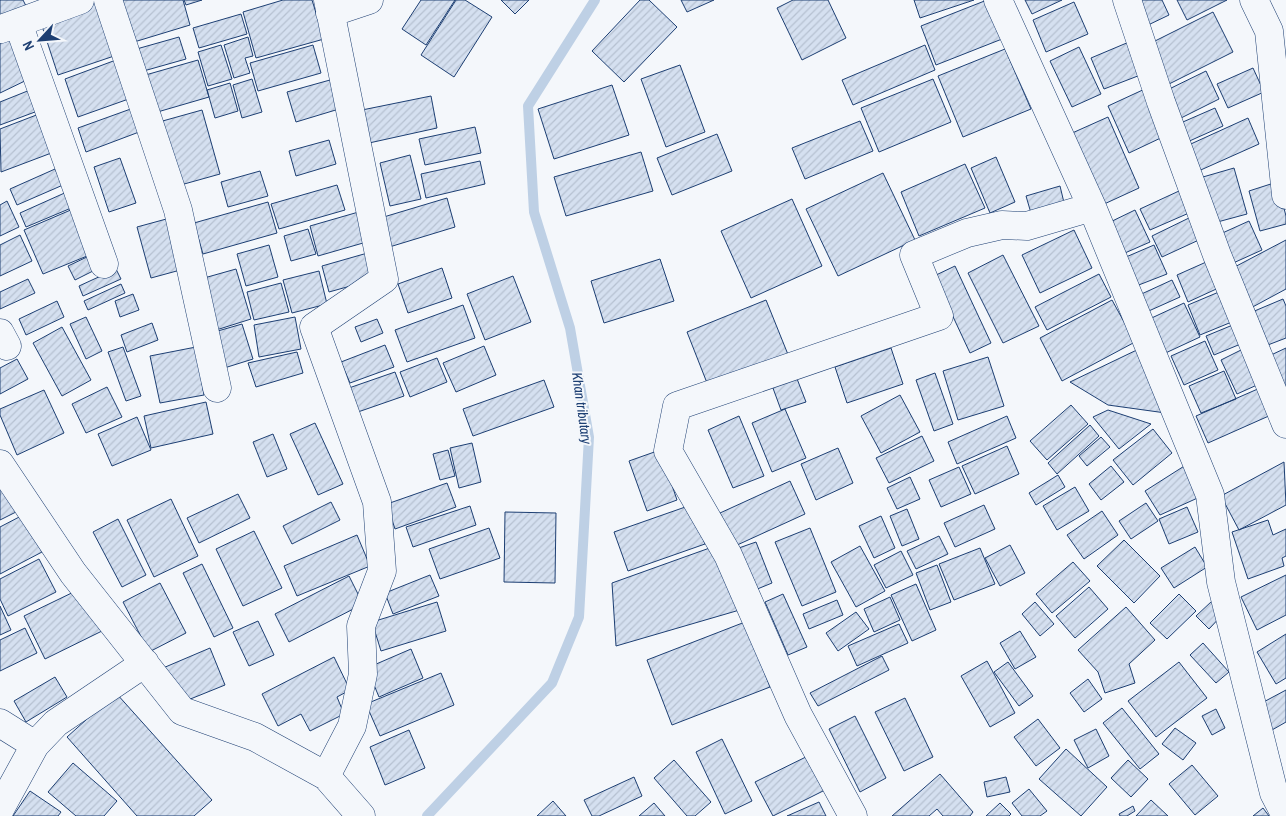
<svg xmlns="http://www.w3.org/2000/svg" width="1286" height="816" viewBox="0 0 1286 816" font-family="'Archivo Narrow',sans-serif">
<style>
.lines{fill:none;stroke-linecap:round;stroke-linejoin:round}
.stream{stroke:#bed0e5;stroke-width:10}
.building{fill:url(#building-hatch);stroke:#1d3f73}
.street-casing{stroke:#1d3f73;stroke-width:29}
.street{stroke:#f4f7fb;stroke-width:28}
.labels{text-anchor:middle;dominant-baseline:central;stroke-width:4;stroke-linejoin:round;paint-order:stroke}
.water-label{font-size:14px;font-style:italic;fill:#1d3f73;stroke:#f4f7fb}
</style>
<defs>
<pattern id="building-hatch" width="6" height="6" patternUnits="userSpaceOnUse" patternTransform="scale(1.25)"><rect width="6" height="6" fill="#d5e0f0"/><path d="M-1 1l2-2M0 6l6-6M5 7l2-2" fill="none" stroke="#b6c1d1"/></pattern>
</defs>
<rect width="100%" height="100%" fill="#f4f7fb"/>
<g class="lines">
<path class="stream" d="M427,816L552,683L579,617L589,437L570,328L534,212L528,106L595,0"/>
</g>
<path class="building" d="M0,0H23L27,8L0,19Z
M99,0L120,54L58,75L40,20Z
M121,0H183L190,25L134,42Z
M184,0H202L186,5Z
M283,0H312L324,39L256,58L243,12Z
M421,0H455L426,45L402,29Z
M456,0H465L492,17L454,77L421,55Z
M501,0H529L515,14Z
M640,0H649L677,27L624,82L592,51Z
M681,0H714L687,12Z
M793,0H828L846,38L802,60L777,8Z
M914,0H974L920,18Z
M987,0L1002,39L936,65L921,26Z
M1025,0H1062L1032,14Z
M1135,0H1162L1169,15L1146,26Z
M1177,0H1227L1187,20Z
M1074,2L1088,34L1046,52L1033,20Z
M1213,12L1233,52L1167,85L1147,45Z
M241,14L247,34L199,48L193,28Z
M8,31L31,78L0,93V35Z
M179,37L186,59L140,72L133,50Z
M248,37L253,56L245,58L250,73L234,78L224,45Z
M1129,42L1143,74L1104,89L1091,58Z
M221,45L232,79L208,86L198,52Z
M313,45L321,73L258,91L250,63Z
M925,45L935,70L853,105L842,80Z
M1079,47L1101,94L1072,107L1050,61Z
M1005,49L1031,109L963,137L938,76Z
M124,57L137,96L78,117L65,79Z
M198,60L209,97L154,113L142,76Z
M680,65L705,132L666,147L641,79Z
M1253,68L1264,92L1228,108L1217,84Z
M1206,71L1219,99L1175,121L1161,93Z
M252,79L262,112L242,118L233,85Z
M933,79L951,122L879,152L861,108Z
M330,80L339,109L296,122L287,92Z
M230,83L238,111L215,118L207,90Z
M612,85L629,135L554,159L538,109Z
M35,88L43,109L0,125V102Z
M1147,88L1167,135L1129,153L1108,106Z
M431,96L437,128L369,143L362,110Z
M139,106L147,129L86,152L78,128Z
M1215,108L1223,126L1185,143L1176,125Z
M202,110L220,174L177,186L159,122Z
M39,114L54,152L1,172L0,129Z
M1108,117L1139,188L1102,205L1070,134Z
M1248,118L1259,144L1194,173L1182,148Z
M860,121L873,151L805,179L792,148Z
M475,127L481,153L425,165L419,139Z
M717,134L732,171L672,195L657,158Z
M329,140L336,164L296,176L289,151Z
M641,152L653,191L566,216L554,177Z
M410,155L421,199L390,206L380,163Z
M996,157L1015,202L990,213L971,168Z
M120,158L136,203L109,212L94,167Z
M480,161L485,184L426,198L421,174Z
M965,164L985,208L919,236L901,192Z
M1234,168L1247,214L1210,224L1196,179Z
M55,169L63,185L17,205L10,189Z
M260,171L268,196L228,207L221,182Z
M883,173L915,240L838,276L806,209Z
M1277,182L1286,216V224L1260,231L1249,191Z
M337,185L345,210L279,229L271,204Z
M1060,186L1066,211L1033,220L1026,196Z
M69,191L76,206L26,227L20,213Z
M1179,191L1189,213L1150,230L1140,209Z
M447,198L455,227L386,248L377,219Z
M792,199L822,266L751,298L721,231Z
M7,201L19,227L0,236V205Z
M268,202L277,233L203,254L194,223Z
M73,209L92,254L43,274L24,230Z
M1135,210L1150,242L1118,256L1104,225Z
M362,211L370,241L318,256L310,226Z
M1191,217L1201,239L1162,257L1152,236Z
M170,218L184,269L151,278L137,227Z
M1249,221L1262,250L1231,264L1218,235Z
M308,229L316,254L291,261L284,236Z
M1074,230L1092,268L1040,293L1022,255Z
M20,235L32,261L0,276V245Z
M1286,240V289L1247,310L1227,271Z
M269,245L278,277L246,286L237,254Z
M1154,245L1167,274L1131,288L1119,260Z
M371,252L379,278L329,292L322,266Z
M1003,255L1039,326L1003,343L968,273Z
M89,256L95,270L75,280L68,266Z
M660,259L674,301L604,323L591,281Z
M1213,259L1225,285L1188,302L1177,275Z
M955,266L991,343L970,353L934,276Z
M442,268L452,298L408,313L398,284Z
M116,269L121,279L83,296L79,286Z
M236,269L251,319L213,331L197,280Z
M319,271L327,304L292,313L283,280Z
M1099,274L1111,297L1047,330L1035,307Z
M513,276L531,322L485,340L467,294Z
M28,279L35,293L0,309V292Z
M1172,280L1180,297L1142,314L1135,297Z
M281,283L289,312L254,320L247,292Z
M121,284L125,293L88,310L84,301Z
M1226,289L1239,319L1200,335L1188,305Z
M133,294L139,310L120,317L115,301Z
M1283,299L1286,306V338L1260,348L1245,315Z
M766,300L789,357L709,388L687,332Z
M1112,300L1135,342L1062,381L1040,338Z
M57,301L64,317L26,335L19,319Z
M1184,303L1200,337L1159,356L1143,322Z
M463,305L475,338L407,362L395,330Z
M86,317L102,351L86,359L70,324Z
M295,317L301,349L259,357L254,325Z
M377,319L383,333L361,342L355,327Z
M1240,322L1248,341L1214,355L1206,336Z
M152,323L158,340L127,352L121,335Z
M242,324L253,359L221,369L211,333Z
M62,327L91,380L62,396L33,343Z
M1205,341L1218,370L1184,385L1171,356Z
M385,345L394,367L350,383L341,362Z
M484,346L496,375L456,392L443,363Z
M123,347L141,396L126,401L108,352Z
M196,347L204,395L160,403L150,356Z
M1143,347L1173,414L1108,405L1070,382Z
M891,348L903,384L847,403L835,367Z
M1286,348V388L1271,355Z
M1241,350L1257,385L1237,394L1221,360Z
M297,352L303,373L256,387L248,363Z
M988,357L1004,406L958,420L943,371Z
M437,358L447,382L410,397L400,372Z
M17,359L28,379L0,394V368Z
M794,371L806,402L781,410L770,380Z
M1224,371L1236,399L1201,413L1189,386Z
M395,372L404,396L355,413L346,389Z
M935,373L953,424L934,431L916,380Z
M544,380L554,407L473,436L463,409Z
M107,387L122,417L86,433L72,404Z
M1260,388L1271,415L1208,443L1196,416Z
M44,390L64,433L17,455L0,415V409Z
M900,395L920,432L881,453L861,416Z
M206,402L213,434L151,448L144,416Z
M1071,405L1088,424L1047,460L1030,441Z
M785,409L806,458L772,472L752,423Z
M1108,410L1151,424L1119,449L1093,417Z
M739,416L764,476L733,488L708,430Z
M1007,416L1016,438L957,464L948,442Z
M137,417L151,450L112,466L98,434Z
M315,423L343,484L318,495L290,434Z
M1090,425L1099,436L1057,474L1048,463Z
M1153,429L1172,453L1133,485L1113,460Z
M273,434L287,469L267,477L253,442Z
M922,436L934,461L889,483L876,458Z
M1101,437L1110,447L1087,466L1079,456Z
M472,443L481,482L459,488L450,448Z
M1007,446L1019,474L975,494L962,466Z
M838,448L853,483L816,500L801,464Z
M448,450L455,476L440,480L433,454Z
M660,450L677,500L647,511L629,461Z
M1284,462L1286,505L1239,530L1221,496Z
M1189,463L1202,496L1160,515L1145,491Z
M1111,466L1124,482L1101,500L1089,484Z
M959,467L971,494L941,507L929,480Z
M0,475L18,511L0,520Z
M1058,475L1065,487L1036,505L1029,493Z
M910,477L920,499L897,509L887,488Z
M790,481L805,514L735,546L720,513Z
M447,483L456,507L395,529L387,504Z
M1075,487L1089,511L1057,530L1043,506Z
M238,494L250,518L199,543L187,518Z
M171,499L198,556L154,577L127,520Z
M331,502L340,520L292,544L283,526Z
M1146,503L1158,521L1131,539L1119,521Z
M691,505L705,544L628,571L614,532Z
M984,505L995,529L955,547L944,523Z
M470,506L476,525L413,547L406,527Z
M1187,507L1198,532L1169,544L1159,519Z
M907,509L919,539L902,546L890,516Z
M1102,511L1118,535L1084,559L1067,535Z
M505,512L556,513L555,583L504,582Z
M23,515L42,552L0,574V527Z
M881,516L895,548L874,558L859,526Z
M118,519L146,575L122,587L93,532Z
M1268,520L1273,535L1286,529V556L1282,558L1284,566L1248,579L1232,532Z
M489,528L500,558L440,579L429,549Z
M810,528L836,592L802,606L775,542Z
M254,531L282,588L243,606L216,549Z
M357,535L370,566L297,596L284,566Z
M939,536L948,554L916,569L907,551Z
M1124,540L1160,576L1134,603L1097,566Z
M756,542L772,583L750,592L733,550Z
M718,545L743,609L616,646L612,583Z
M1010,545L1025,573L1000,586L985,558Z
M860,546L885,591L856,607L831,562Z
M1195,547L1207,567L1174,588L1161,568Z
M980,548L995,584L954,600L939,564Z
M901,551L913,575L886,588L874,565Z
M39,559L56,592L8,616L0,599V579Z
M1073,562L1090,581L1052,613L1036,594Z
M202,564L233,628L214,637L183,573Z
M937,565L951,602L930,610L916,573Z
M430,575L439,596L393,614L385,593Z
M1286,575V615L1257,630L1241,597Z
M349,576L363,604L289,642L275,614Z
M160,583L186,633L149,652L123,602Z
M916,584L936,630L912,641L891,595Z
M1089,587L1108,609L1075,638L1056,616Z
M82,588L102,631L45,659L24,616Z
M783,594L807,647L788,655L765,602Z
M1179,594L1196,611L1167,639L1150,623Z
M890,597L900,620L874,632L864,609Z
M837,600L843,615L809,629L803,614Z
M1212,601L1224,613L1209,629L1196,616Z
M437,602L446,631L381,651L372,622Z
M1035,602L1054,624L1040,636L1022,614Z
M0,606L11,630L0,635Z
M1126,607L1155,640L1129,664L1135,683L1105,693L1098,672L1078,650Z
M856,612L869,629L838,651L826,633Z
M258,621L274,655L249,666L233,632Z
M745,622L770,687L672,725L647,660Z
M899,624L908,643L857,666L848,646Z
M25,628L37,653L0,671V640Z
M1020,631L1036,657L1015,669L1000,643Z
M1286,634V678L1276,684L1257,652Z
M1203,643L1229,672L1216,683L1190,655Z
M210,648L225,685L178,704L163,668Z
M411,649L423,678L379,697L367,668Z
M882,656L889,670L818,706L810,693Z
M334,657L350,690L337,697L344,714L310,731L301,714L278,726L262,694Z
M987,661L1015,713L990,727L961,676Z
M1008,662L1033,696L1019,706L994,672Z
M1179,662L1207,698L1156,737L1128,701Z
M441,673L454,705L380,736L366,704Z
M55,677L67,697L26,722L14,701Z
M1088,679L1102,699L1084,712L1070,693Z
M1286,690V722L1272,730L1258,705Z
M116,693L212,800L194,816H137L67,737Z
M905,698L933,757L904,771L875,712Z
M1122,708L1159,754L1140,769L1103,723Z
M1216,709L1225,728L1212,735L1202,716Z
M855,716L886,778L860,792L829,729Z
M1038,719L1060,748L1036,766L1014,737Z
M1175,728L1196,743L1183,760L1162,744Z
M1096,729L1109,756L1088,768L1074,740Z
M409,730L425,768L385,785L370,747Z
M722,739L752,801L725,814L696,752Z
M1066,749L1107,787L1081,816L1039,779Z
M814,753L831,787L773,816L755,782Z
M674,760L711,802L695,816H687L654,778Z
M1128,760L1148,779L1131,797L1111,778Z
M73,763L117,801L104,816H76L48,792Z
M1192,765L1218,796L1195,815L1169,784Z
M940,774L973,812L970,816H943L937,809L929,816H892Z
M634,777L642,796L599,816H592L584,800Z
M1006,777L1010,792L987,797L984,782Z
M1029,789L1047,811L1040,816H1022L1012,803Z
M30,791L61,812L58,816H13Z
M1151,800L1168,816H1136Z
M553,801L566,816H537Z
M819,802L826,816H787Z
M654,803L665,816H639Z
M1000,803L1011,814L1009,816H986Z
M1133,806L1135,811L1127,816H1120L1119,814Z
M1263,808L1269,816H1253Z"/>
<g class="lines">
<defs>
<path id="street" d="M108,0L178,210L217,388
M998,0L1092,207L1210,495L1221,582L1274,793L1286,816
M1127,0L1161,102L1217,255L1286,424
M1254,0L1269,31L1286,195
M330,13L369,0
M18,23L104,264
M1,29L80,0
M0,333L7,346
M0,464L73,573L182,711L255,737L326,776L361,816
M0,723L35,745
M326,776L352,726L363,674L361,626L382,571L377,502L314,327L384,279L328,0
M0,809L35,745L56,723L145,663
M853,816L798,715L728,555L668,451L677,406L939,316L914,255L967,233L1002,225L1027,226L1092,207"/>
</defs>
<use href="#street" class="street-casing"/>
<use href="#street" class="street"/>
</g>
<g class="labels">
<g class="water-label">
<text transform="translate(582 408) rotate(82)">Khan tributary</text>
</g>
</g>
<g transform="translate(40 40) rotate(244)" stroke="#f4f7fb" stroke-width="4" paint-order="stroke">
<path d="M0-4L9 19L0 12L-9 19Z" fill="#1d3f73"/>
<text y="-8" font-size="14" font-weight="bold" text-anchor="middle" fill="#1d3f73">N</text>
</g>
</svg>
